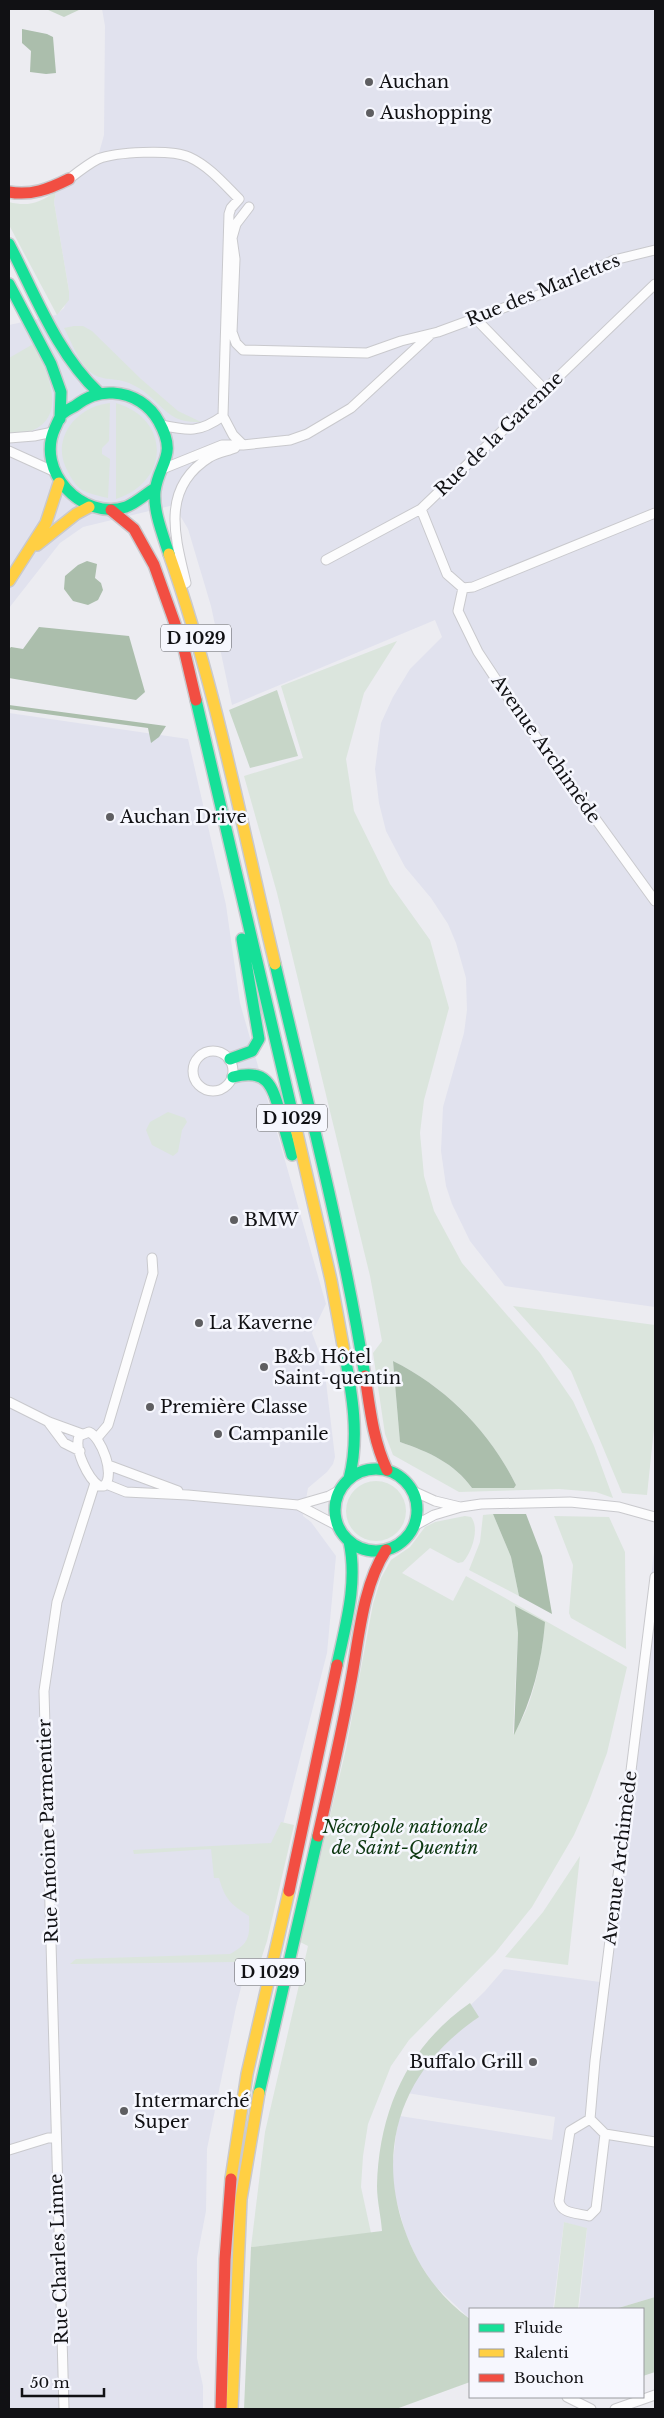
<svg xmlns="http://www.w3.org/2000/svg" width="664" height="2418" viewBox="0 0 664 2418" font-family="'Libre Baskerville',serif">
<style>
.built{fill:#e1e2ee}
.green{fill:#dbe5dd;fill-rule:evenodd}
.forest{fill:#c7d6c8}
.water{fill:#abbeac}
.lines{fill:none;stroke-linecap:round;stroke-linejoin:round}
.street-casing{stroke:#c9c9cd;stroke-width:11}
.fast-casing{stroke:#c9c9cd;stroke-width:14}
.slow-casing{stroke:#c9c9cd;stroke-width:14}
.jam-casing{stroke:#c9c9cd;stroke-width:14}
.street{stroke:#fcfcfd;stroke-width:9}
.fast{stroke:#16e098;stroke-width:11}
.slow{stroke:#ffcf43;stroke-width:11}
.jam{stroke:#f24e42;stroke-width:11}
.poi-dot{fill:#5e5e61;stroke:#f6f7fe;stroke-width:2}
.labels{text-anchor:middle;dominant-baseline:central;stroke-width:5;stroke-linejoin:round;paint-order:stroke}
.shield{fill:#f6f7fe;stroke:#56565a;stroke-width:1}
.shield-label{font-size:16px;font-weight:bold;fill:#111114}
.poi-label{font-size:18px;fill:#111114;stroke:#f6f7fe;text-anchor:start}
.street-label{font-size:18px;fill:#111114;stroke:#f6f7fe}
.park-label{font-size:18px;font-style:italic;fill:#0c3710;stroke:#f6f7fe}
</style>
<rect width="100%" height="100%" fill="#ececf1"/>
<path class="built" d="M102,9H655V1307L505,1286L470,1241L452,1204L446,1186L441,1151L443,1107L464,1033L467,1010L466,978L456,943L448,924L431,898L405,867L386,831L379,803L375,769L381,723L393,697L410,669L442,637L435,620L232,705L211,606L188,529L174,505L83,527L60,543L9,608V325L56,315L64,308L69,291L54,202L56,191L97,160L104,135L105,26Z
M9,713L188,739L226,905L240,1003L326,1304L312,1333L324,1365L335,1457L333,1464L327,1472L308,1488L303,1516L311,1522L336,1556L327,1653L236,2007L207,2149L206,2211L197,2258V2358L203,2386V2409H9Z
M655,1545V2297L615,2309H579L587,2229L564,2222L553,2309H470V2319L434,2285L418,2261L406,2235L393,2189L392,2171L396,2134L400,2116L552,2140L555,2117L401,2092L440,2035L485,1991L504,1969L600,1982Z"/>
<path class="green" d="M56,191L54,202L69,291V300L57,315L9,225V202C28,207 40,203 56,191Z
M74,326H83L92,331L141,379L178,411L201,422C162,424 162,397 129,383C115,377 98,382 87,369C77,358 71,341 64,328Z
M35,343C41,361 54,384 52,404C51,426 28,436 9,434V358Z
M110,403L109,441L102,448V454L110,459L108,498C99,496 90,494 82,490C76,486 71,478 68,472C49,439 77,406 110,403Z
M116,403C171,419 170,482 116,499Z
M397,641L364,693L346,759L354,811L390,884L430,940L449,1008L424,1100L420,1133L424,1176L434,1211L462,1263L540,1353L573,1401L594,1446L613,1498L596,1492L559,1489L459,1492L393,1455L385,1434L373,1353L382,1341L370,1276L277,893L244,776L303,758L281,686ZM393,1361C446,1387 489,1431 516,1485L514,1488H472C454,1463 429,1452 400,1442Z
M168,1112L185,1118L187,1122L182,1130L178,1152L173,1156L152,1145L146,1130L150,1122Z
M513,1306L655,1325V1419L647,1495L622,1493L571,1371Z
M346 1511a30 30 0 1 1 60 0a30 30 0 1 1-60 0Z
M493,1514L511,1557L519,1596L469,1570L480,1542L483,1515Z
M465,1516L471,1517C480,1528 472,1552 463,1562L458,1563L430,1548L402,1573L453,1601L466,1576L627,1667L607,1753L589,1801L574,1835L532,1907L495,1953L409,2040L391,2066L368,2124L363,2156L361,2187L371,2233L251,2247L265,2132L308,1946L300,1942L346,1749L373,1604L381,1578L391,1560L410,1547L425,1527L435,1522ZM516,1610L544,1634C539,1667 533,1707 513,1734L518,1633Z
M554,1516L609,1517L625,1552L626,1649L571,1618L569,1613L573,1565Z
M281,1822L294,1825L267,1941L254,1981L239,1977L236,1962L70,1964L76,1959L230,1954C249,1944 250,1937 249,1916C230,1904 225,1899 219,1878H214L211,1849L134,1854L133,1850L271,1843Z
M580,1856L568,1965L505,1957L543,1912Z
M564,2222L587,2228L578,2309H554Z"/>
<path class="forest" d="M46,9H81L64,17Z
M277,690L298,756L250,768L229,710Z
M470,2003L479,2017C405,2067 375,2143 404,2228C416,2264 439,2297 470,2319V2382L396,2409H244L251,2247L382,2231C381,2216 377,2201 377,2186C379,2110 408,2046 470,2003Z
M655,2297V2372L643,2376V2309H615Z"/>
<path class="water" d="M22,29L47,34L53,37L56,73L46,74L30,72L31,51L22,43Z
M87,561L97,564L95,578L101,583L103,590L98,600L88,605L73,601L64,589L65,576L78,565Z
M39,627L129,636L145,692L136,700L9,678V649L11,647L23,649Z
M9,705L166,726L159,737L151,743L148,728L9,709Z
M393,1361C447,1388 489,1431 516,1485L514,1488H472C454,1463 429,1452 400,1442Z
M493,1514H526L542,1556L552,1614L519,1596L511,1557Z
M515,1606L545,1622C542,1662 532,1700 514,1735L518,1633Z"/>
<g class="lines">
<defs>
<path id="street" d="M69,179C78,172 88,164 98,159C116,152 171,149 189,157C209,166 224,184 239,199L231,208L229,214L223,416C199,433 189,431 161,425
M475,318L545,390
M243,350L367,353L401,341L438,332L544,293L614,260L655,250
M243,350L236,343L232,332L235,259L232,238L236,224L249,207
M223,416L233,435L243,445
M9,438L34,436L53,432
M9,451L53,471
M165,468L222,445H243L290,440L307,434L351,408L429,336
M421,509L447,574L463,588
M326,560L421,509L655,284
M186,583C175,537 160,488 210,457C217,453 227,451 235,448
M463,588L458,611L478,652L515,708L655,901
M463,588L473,587L655,513
M193 1071a20 20 0 1 1 40 0a20 20 0 1 1-40 0Z
M9,1402L49,1422L82,1434
M49,1423L64,1443L80,1451
M89,1432C101,1437 116,1475 104,1486H99C88,1478 74,1450 79,1436Z
M97,1438L108,1425L153,1273L152,1258
M108,1465L178,1491
M106,1484L126,1492L188,1495L298,1505L329,1496L340,1490
M413,1491L435,1501L460,1507
M298,1505L338,1526
M414,1526L434,1515L461,1507L481,1504L570,1502L619,1507L655,1517
M655,1577L595,2061L590,2119L605,2134L655,2142
M590,2119L570,2131L559,2201C561,2214 577,2213 589,2216L596,2209L605,2134
M9,2150L48,2138H56
M567,2397L591,2409
M64,2409L44,1691L57,1602L95,1483
M615,2409L655,2395"/>
<path id="fast" d="M9,244C35,294 57,354 99,393
M9,284L51,364L61,392L60,419
M155,488C146,494 136,503 126,507C82,521 35,471 55,428C57,424 59,418 62,414C65,411 71,408 75,406C87,397 98,392 113,393C133,394 150,405 159,422C178,456 159,462 155,491C153,511 163,535 169,554
M196,700L292,1111
M275,964C307,1101 343,1237 365,1376
M230,1059L252,1051L259,1039L242,939
M233,1077C267,1068 272,1085 280,1113C284,1127 288,1141 292,1155
M344,1351C352,1393 360,1437 349,1479
M335 1510a41 41 0 1 1 82 0a41 41 0 1 1-82 0Z
M337,1665C346,1623 358,1583 349,1541
M259,2093L318,1836"/>
<path id="slow" d="M37,545L76,514L89,507
M169,554C216,687 242,827 275,964
M9,581L46,523L59,483
M292,1111L331,1280L344,1351
M231,2179L247,2074L289,1891
M232,2409L241,2199L259,2093"/>
<path id="jam" d="M9,192C31,196 49,189 69,179
M111,510L134,529L154,565L184,649L196,700
M365,1376C370,1409 373,1440 387,1470
M318,1836C329,1786 341,1737 350,1686C359,1642 361,1589 386,1550
M289,1891L337,1665
M221,2409L225,2259L231,2179"/>
</defs>
<use href="#street" class="street-casing"/>
<use href="#fast" class="fast-casing"/>
<use href="#slow" class="slow-casing"/>
<use href="#jam" class="jam-casing"/>
<use href="#street" class="street"/>
<use href="#fast" class="fast"/>
<use href="#slow" class="slow"/>
<use href="#jam" class="jam"/>
</g>
<g class="poi-dot">
<circle cx="369" cy="82" r="5"/>
<circle cx="370" cy="113" r="5"/>
<circle cx="110" cy="817" r="5"/>
<circle cx="234" cy="1220" r="5"/>
<circle cx="199" cy="1323" r="5"/>
<circle cx="264" cy="1367" r="5"/>
<circle cx="150" cy="1407" r="5"/>
<circle cx="218" cy="1434" r="5"/>
<circle cx="533" cy="2062" r="5"/>
<circle cx="124" cy="2111" r="5"/>
</g>
<g class="labels">
<g class="shield">
<rect x="161" y="624.5" width="70" height="27" rx="4"/>
<rect x="257" y="1104.5" width="70" height="27" rx="4"/>
<rect x="235" y="1958.5" width="70" height="27" rx="4"/>
</g>
<g class="shield-label">
<text x="196" y="638">D 1029</text>
<text x="292" y="1118">D 1029</text>
<text x="270" y="1972">D 1029</text>
</g>
<g class="poi-label">
<text x="379" y="82">Auchan</text>
<text x="380" y="113">Aushopping</text>
<text x="120" y="817">Auchan Drive</text>
<text x="244" y="1220">BMW</text>
<text x="209" y="1323">La Kaverne</text>
<text x="274" y="1357">B&amp;b Hôtel<tspan x="274" dy="21">Saint-quentin</tspan></text>
<text x="160" y="1407">Première Classe</text>
<text x="228" y="1434">Campanile</text>
<text x="523" y="2062" text-anchor="end">Buffalo Grill</text>
<text x="134" y="2101">Intermarché<tspan x="134" dy="21">Super</tspan></text>
</g>
<g class="street-label">
<text transform="translate(543 290) rotate(-22)">Rue des Marlettes</text>
<text transform="translate(499 434) rotate(-44)">Rue de la Garenne</text>
<text transform="translate(546 749) rotate(55)">Avenue Archimède</text>
<text transform="translate(48 1831) rotate(-92)">Rue Antoine Parmentier</text>
<text transform="translate(620 1858) rotate(-83)">Avenue Archimède</text>
<text transform="translate(59 2259) rotate(-92)">Rue Charles Linne</text>
</g>
<g class="park-label">
<text x="405" y="1827">Nécropole nationale<tspan x="405" dy="21">de Saint-Quentin</tspan></text>
</g>
</g>
<rect width="664" height="2418" fill="none" stroke="#111114" stroke-width="20"/>
<rect x="469" y="2308" width="175" height="90" fill="#f6f7fe" stroke="#9a9ba0"/>
<rect x="479" y="2324" width="25" height="8" fill="#16e098" stroke="#9a9ba0"/>
<text x="514" y="2333" font-size="15" fill="#111114">Fluide</text>
<rect x="479" y="2349" width="25" height="8" fill="#ffcf43" stroke="#9a9ba0"/>
<text x="514" y="2358" font-size="15" fill="#111114">Ralenti</text>
<rect x="479" y="2374" width="25" height="8" fill="#f24e42" stroke="#9a9ba0"/>
<text x="514" y="2383" font-size="15" fill="#111114">Bouchon</text>
<path d="M22 2388v8h82v-8" fill="none" stroke="#111114" stroke-width="2.5"/>
<text x="30" y="2388" font-size="15" fill="#111114" stroke="#f6f7fe" stroke-width="4" paint-order="stroke">50 m</text>
</svg>
